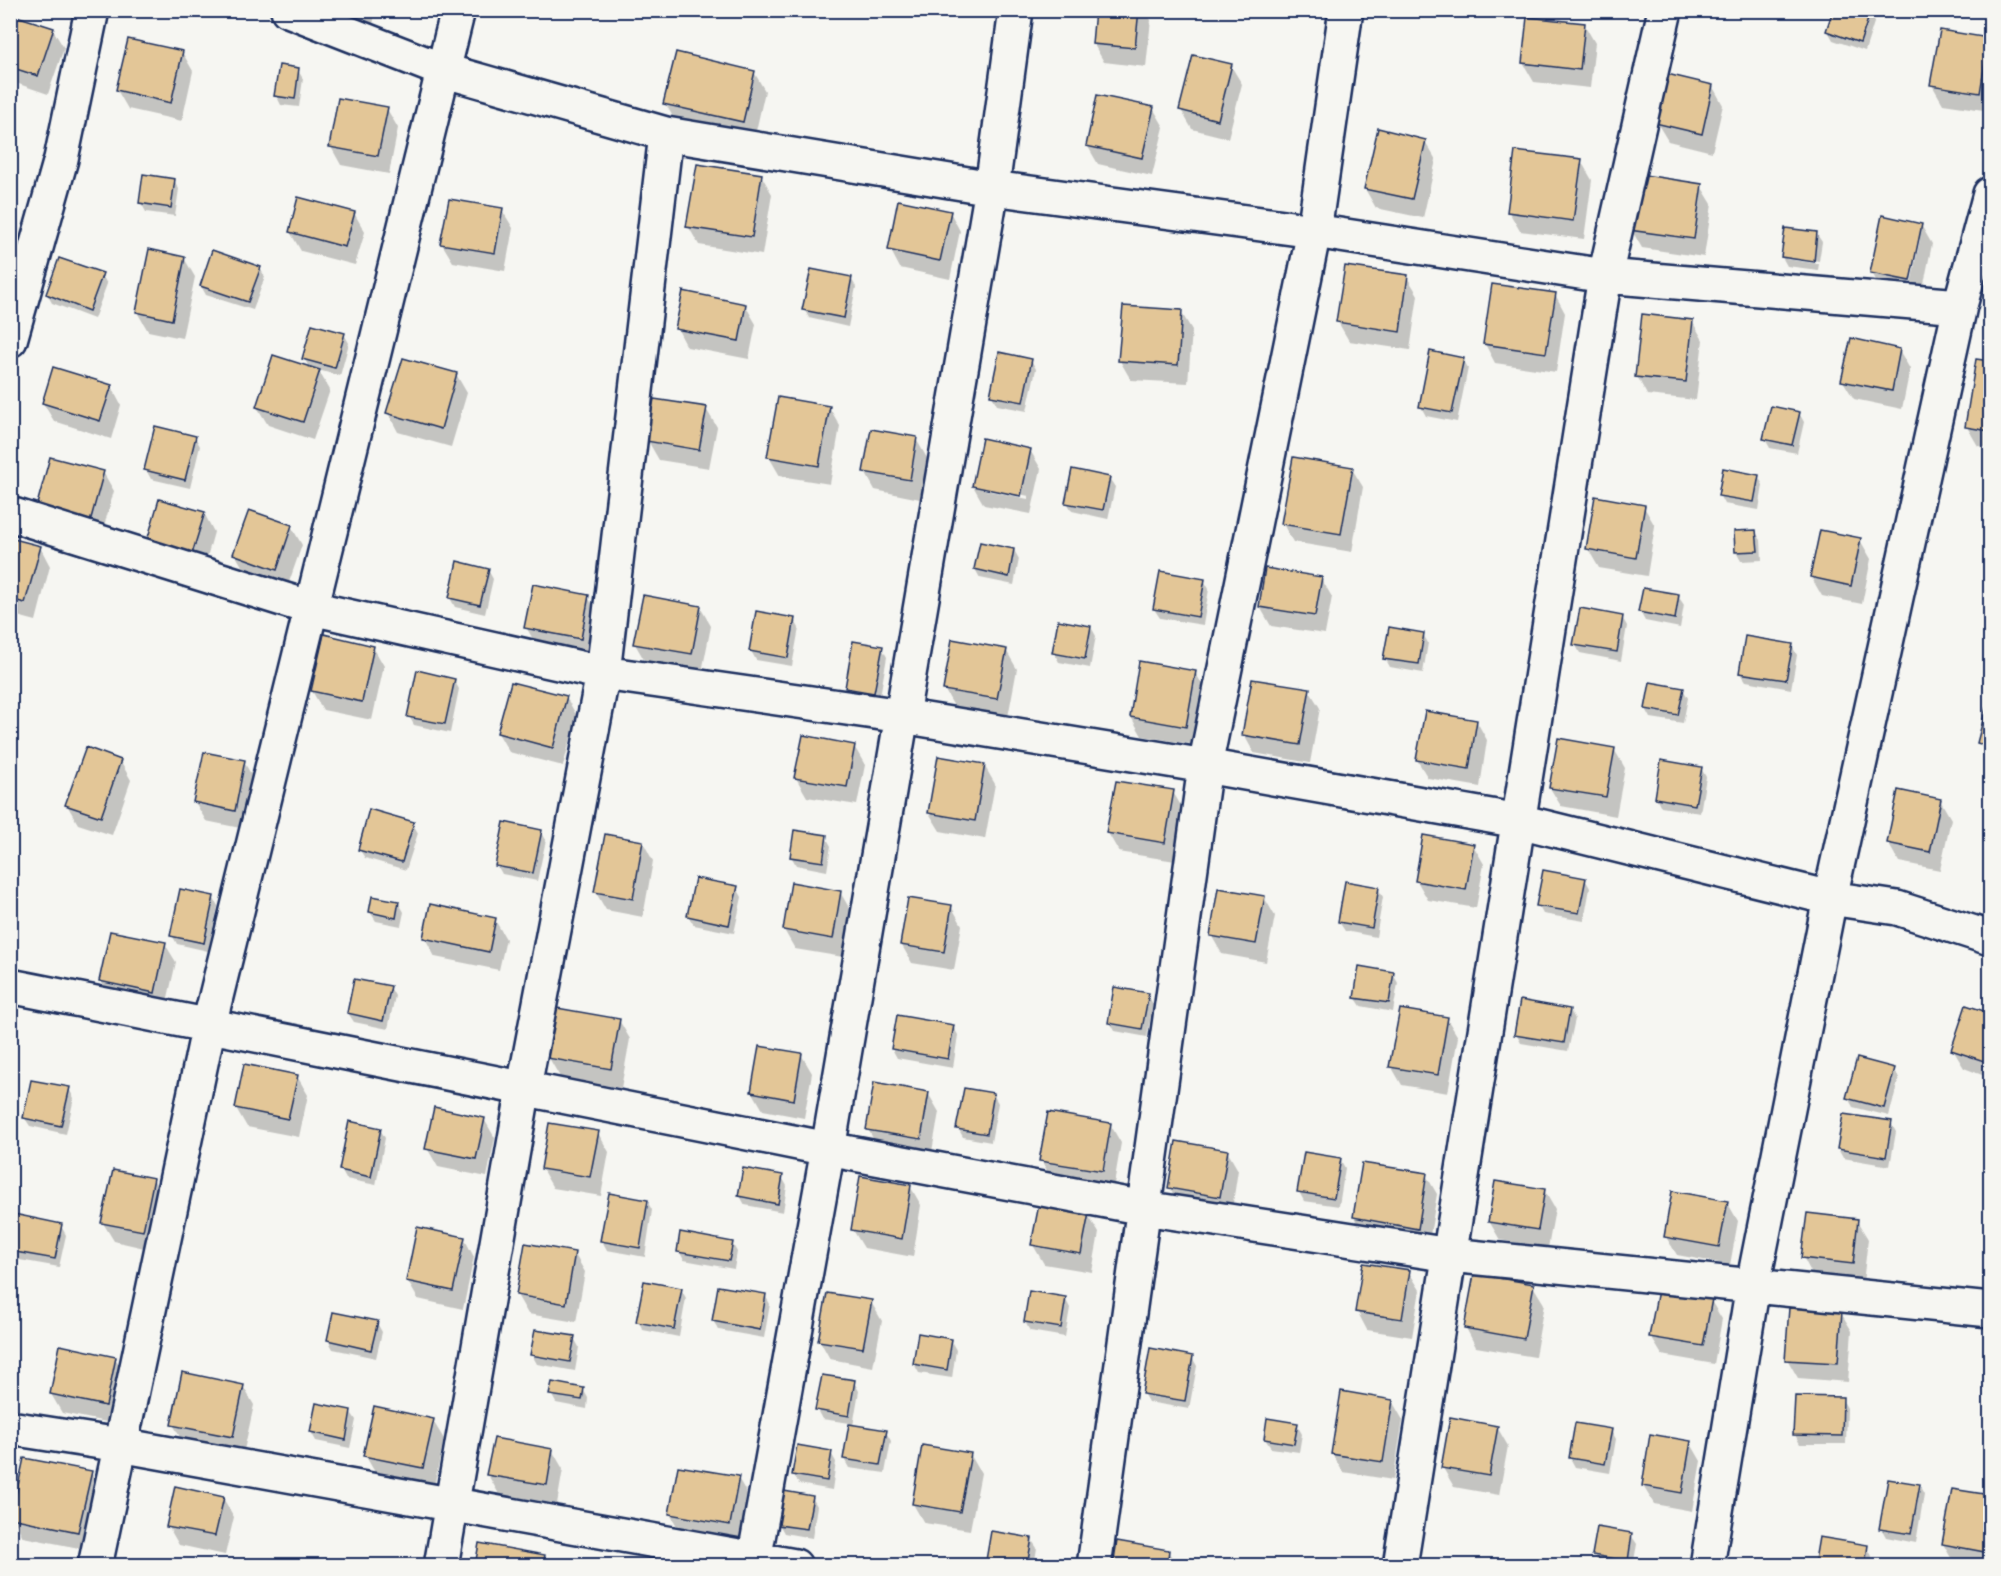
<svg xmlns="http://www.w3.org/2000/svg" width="2001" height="1576" viewBox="0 0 2001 1576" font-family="Dekko,sans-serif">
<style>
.shadow{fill:#0003;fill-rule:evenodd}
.building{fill:#e3c697;stroke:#1b2f5e;stroke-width:1.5}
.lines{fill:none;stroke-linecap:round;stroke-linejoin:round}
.minor-casing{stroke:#1b2f5e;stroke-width:38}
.minor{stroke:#f6f6f2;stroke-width:33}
</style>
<rect width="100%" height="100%" fill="#f6f6f2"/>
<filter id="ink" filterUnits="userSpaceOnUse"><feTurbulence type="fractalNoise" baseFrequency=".0167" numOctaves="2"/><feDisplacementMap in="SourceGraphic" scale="12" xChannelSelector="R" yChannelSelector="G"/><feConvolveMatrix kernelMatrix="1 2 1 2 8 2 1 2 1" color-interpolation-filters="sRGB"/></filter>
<g filter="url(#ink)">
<path class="shadow" d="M317,10H376L371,34Z
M1097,10H1145L1151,20L1146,67L1104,62L1093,43Z
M1835,10H1876L1877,13L1865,51L1833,40L1828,31Z
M10,15L53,30L64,48L48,94L10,81Z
M1584,24L1595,43L1590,88L1534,82L1523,63Z
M1988,39L1990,43V111L1943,104L1932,85Z
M182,52L193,71L182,121L128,109L117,90Z
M1231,66L1242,84L1228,138L1192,129L1181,110Z
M298,70L303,79L299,107L281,105L276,95Z
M754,72L765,91L754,140L676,122L665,103Z
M1713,87L1723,105L1712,152L1668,141L1657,123Z
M1153,108L1164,127L1152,176L1098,164L1087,145Z
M387,109L398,128L389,174L341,165L331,147Z
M1425,141L1436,160L1423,218L1376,208L1365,189Z
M1581,161L1592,180L1584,239L1520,231L1509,212Z
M761,175L772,194L762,255L699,245L688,226Z
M174,180L179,189L175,216L146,212L141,203Z
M1701,186L1712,204L1704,257L1642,248L1631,229Z
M502,210L513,228L505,271L453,262L442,244Z
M950,212L960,231L950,279L900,268L890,249Z
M354,213L365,232L355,265L301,251L290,232Z
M1921,225L1932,244L1921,299L1883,292L1872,273ZM1917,239H1920L1910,289L1908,288Z
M1816,233L1822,242L1819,261L1786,256V259L1819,264L1818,270L1787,266L1782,257Z
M184,258L195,277L182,338L148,331L137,312Z
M260,268L265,277L253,310L206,295L201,286Z
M102,275L107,284L94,319L52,303L47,294Z
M1407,277L1418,295L1410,350L1349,341L1338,322Z
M851,278L856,287L848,327L809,318L804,309Z
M1555,294L1565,313L1556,372L1495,363L1485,344Z
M745,305L756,324L749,359L687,347L677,328Z
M1181,312L1192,330L1188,383L1131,380L1120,361Z
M1692,321L1703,340L1696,400L1647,395L1637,376Z
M344,334L349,343L340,376L318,370L330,390L313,440L268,425L257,407L310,369L304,358Z
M1899,350L1910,369L1902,409L1854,399L1843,381Z
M1463,359L1468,368L1457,422L1426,416L1421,407Z
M1031,360L1036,369L1027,411L997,405L992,396Z
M1977,361L1990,363V448L1978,446L1967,427Z
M456,374L467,393L451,447L398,432L388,413Z
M111,386L121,405L111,439L54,421L43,403Z
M829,407L840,426L830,484L780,476L769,457Z
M706,409L717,427L709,468L659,460L648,441Z
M1799,413L1804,422L1797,453L1770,448L1765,439Z
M195,437L200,446L190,488L151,479L146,470Z
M916,439L927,458L920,499L875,490L865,472Z
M1030,450L1041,469L1031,514L984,505L973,486ZM985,487L1029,496L1028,499L985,490Z
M51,459L103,472L114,491L100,540Z
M1352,469L1363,487L1352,552L1293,542L1283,524Z
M1758,476L1763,485L1759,510L1724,504L1719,495Z
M1109,478L1115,487L1108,519L1072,511L1067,502Z
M1644,507L1655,526L1647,576L1599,568L1588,549Z
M204,513L214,532L203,572L160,560Z
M291,526L302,545L287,588L246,573L235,554Z
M1755,531L1761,540L1762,560L1741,561L1736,552L1735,532Z
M10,540L40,547L50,566L36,621L10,614Z
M1860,540L1871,559L1862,604L1822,596L1811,577Z
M1014,550L1019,559L1014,585L980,578L975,569Z
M488,570L493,579L485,614L455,607L450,598Z
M1321,578L1332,597L1325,634L1271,626L1260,607Z
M1204,580L1209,589L1203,625L1160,618L1154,609Z
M1678,596L1684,605L1680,628L1645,621L1640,612Z
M588,597L599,615L591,657L537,646L526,627Z
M700,607L711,626L702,672L646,663L635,644Z
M1622,617L1627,626L1621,661L1580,653L1575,644Z
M794,619L799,628L792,666L756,660L751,651Z
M1091,627L1096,636L1090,668L1059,662L1054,653Z
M1423,634L1428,643L1423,673L1390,667L1385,658Z
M1792,646L1797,655L1791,689L1746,681L1740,672Z
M373,647L384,666L372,720L323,710L312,691Z
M882,648L887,657L879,702L852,697L846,688Z
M1006,650L1017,669L1008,717L955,708L944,689Z
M1195,672L1206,691L1197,745L1142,736L1131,717Z
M454,680L459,689L450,733L414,725L409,716Z
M1683,689L1688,698L1683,723L1651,718L1646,709Z
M1309,690L1320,708L1310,763L1254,753L1244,735Z
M566,697L577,716L563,766L509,752L498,733Z
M1987,710L1990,711V754L1984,752L1979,743Z
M1477,722L1487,740L1480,787L1428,778L1417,760Z
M854,746L865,765L857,805L807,797L796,778Z
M1614,749L1625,768L1616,816L1561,806L1550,788Z
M120,761L131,780L112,835L78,824L67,805Z
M244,762L255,781L245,829L206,821L195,802Z
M984,765L995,784L985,839L940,831L929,813Z
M1701,768L1706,777L1700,813L1661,807L1656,797Z
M1173,792L1184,811L1175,861L1119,852L1108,833Z
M1940,800L1951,819L1940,870L1899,862L1888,843Z
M413,824L418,833L406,870L365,858L359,849Z
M541,831L546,840L537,881L502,874L497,865Z
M826,837L831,846L827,871L796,865L791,856Z
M643,842L653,861L643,917L606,910L595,891Z
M1473,845L1484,864L1476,908L1428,900L1417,881Z
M1585,879L1590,888L1584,921L1543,914L1538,905Z
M737,888L742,897L734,933L694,925L688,916Z
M1378,888L1383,897L1376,937L1345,931L1339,922Z
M840,892L851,911L843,957L795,949L784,930Z
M213,897L218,906L208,951L177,944L172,935Z
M1264,897L1275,916L1266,962L1222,954L1211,935Z
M399,903L404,912L401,926L376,921L370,912Z
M951,906L962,925L954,970L912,963L901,944Z
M495,920L506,939L499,970L435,957L425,938Z
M165,944L176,962L165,1011L112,1000L101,981Z
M1393,974L1398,983L1393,1012L1361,1006L1355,997Z
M390,987L395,996L388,1029L354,1022L348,1013Z
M1148,995L1153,1004L1147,1037L1115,1031L1110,1022Z
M1967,1007L1990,1015V1078L1964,1068L1953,1050Z
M1570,1010L1575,1019L1568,1051L1521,1043L1516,1034Z
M1447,1019L1458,1037L1448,1093L1402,1085L1391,1066Z
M619,1020L630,1039L621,1088L560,1077L549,1058Z
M953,1026L958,1035L953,1068L897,1058L892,1049Z
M801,1054L812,1073L804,1118L763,1110L752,1091Z
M1894,1069L1899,1078L1889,1116L1853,1107L1848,1098Z
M297,1076L308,1095L299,1137L247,1127L236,1108Z
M69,1089L74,1098L66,1134L30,1126L24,1117Z
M928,1093L939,1112L931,1157L878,1148L868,1129Z
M993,1094L998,1103L991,1142L963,1137L958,1128Z
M484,1119L495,1138L487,1177L438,1167L427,1148Z
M1891,1123L1896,1132L1890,1166L1843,1158L1838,1149Z
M1110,1124L1121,1143L1113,1190L1052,1179L1041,1160Z
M380,1129L385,1138L376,1185L346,1179L341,1170Z
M598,1133L609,1152L601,1196L553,1188L542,1169Z
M1227,1151L1238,1170L1231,1216L1181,1207L1170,1188Z
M1340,1159L1345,1168L1339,1206L1304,1201L1299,1192Z
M1426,1175L1437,1194L1428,1247L1365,1236L1354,1217Z
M782,1177L787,1186L783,1212L745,1205L740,1196Z
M153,1179L164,1198L153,1250L114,1241L103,1223Z
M910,1186L921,1205L913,1257L864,1248L853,1230Z
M1544,1190L1555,1209L1548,1248L1500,1240L1489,1221Z
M647,1201L652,1210L645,1257L607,1250L602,1241Z
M1727,1202L1738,1221L1730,1265L1677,1255L1666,1237Z
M1088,1215L1099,1233L1092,1272L1044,1264L1033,1245Z
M1857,1221L1868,1239L1863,1283L1813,1276L1803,1257Z
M61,1226L66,1235L59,1267L14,1259L10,1253V1242Z
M464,1238L474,1257L463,1309L418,1299L407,1280Z
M732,1243L737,1252L734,1269L684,1260L679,1251Z
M574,1253L585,1272L576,1322L528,1314L517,1295Z
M1409,1272L1420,1290L1412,1337L1367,1330L1357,1311Z
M1533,1286L1544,1304L1535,1357L1476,1347L1466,1328Z
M681,1289L686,1298L679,1337L643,1330L638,1321Z
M765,1295L770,1304L764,1338L719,1330L713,1321Z
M1065,1298L1070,1308L1065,1337L1030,1331L1025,1322Z
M1711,1301L1722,1319L1714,1364L1662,1355L1651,1337Z
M871,1302L882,1321L873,1367L830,1359L820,1341Z
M1841,1313L1852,1331L1848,1382L1798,1378L1787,1359Z
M377,1323L382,1332L376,1358L333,1349L328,1340Z
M574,1338L579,1347L575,1371L537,1364L532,1355Z
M951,1341L956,1350L952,1378L919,1373L914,1364Z
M1192,1357L1197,1366L1189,1409L1148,1402L1143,1393Z
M115,1359L126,1377L116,1424L62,1413L51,1394Z
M854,1382L859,1391L853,1426L886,1432L891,1441L885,1473L849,1468L844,1459L850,1423L822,1419L817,1410Z
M243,1386L254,1405L243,1455L183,1443L173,1424Z
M583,1389L588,1398L587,1409L556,1403L551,1394Z
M1842,1399L1847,1408L1846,1444H1800L1795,1435Z
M1392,1401L1403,1420L1393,1480L1343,1472L1332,1454Z
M350,1411L356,1420L350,1448L316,1441L311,1432Z
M433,1421L444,1439L434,1486L376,1474L365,1455Z
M1297,1425L1302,1434L1299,1452L1271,1448L1265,1439Z
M1497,1427L1508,1446L1499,1495L1454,1487L1443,1468Z
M1611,1430L1616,1439L1610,1473L1575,1467L1570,1458Z
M1690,1442L1701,1461L1692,1511L1654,1504L1643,1486Z
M552,1450L563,1469L557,1504L499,1494L488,1475Z
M831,1453L836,1462L832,1490L799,1484L794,1475Z
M970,1454L981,1473L970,1530L924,1523L913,1504Z
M91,1472L101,1491L89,1550L23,1537L13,1518Z
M738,1478L749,1497L741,1544L681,1533L670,1514Z
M1919,1485L1924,1494L1916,1543L1886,1537L1881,1528Z
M1953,1491L1990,1497V1566H1970L1954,1563L1943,1544Z
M812,1497L817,1506L812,1538L784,1533L779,1524Z
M223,1498L234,1517L225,1555L179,1545L168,1526Z
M1631,1535L1637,1544L1633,1566L1599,1564L1594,1555Z
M1031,1539L1037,1548L1034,1566H987Z
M1867,1547L1872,1556L1871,1566H1815Z
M1168,1551L1177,1566H1114Z
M544,1557L549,1566H476Z
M1770,1563L1784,1566H1770Z"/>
<path class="building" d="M1095,10H1139L1135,48L1092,44Z
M1833,10H1871L1860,43L1826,31Z
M10,14L54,28L38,76L10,67Z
M1527,17L1585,23L1580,70L1522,63Z
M1940,30L1989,38L1980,93L1930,85Z
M128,39L183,51L171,103L116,90Z
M676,52L755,71L743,122L663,104Z
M1193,55L1232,64L1218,120L1179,110Z
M279,65L299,68L295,99L274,96Z
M1667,74L1713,85L1702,134L1655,123Z
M1097,95L1154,107L1142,158L1086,146Z
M338,98L388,107L378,156L329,147Z
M1378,128L1426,140L1412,199L1364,189Z
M1515,151L1582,159L1573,221L1507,212Z
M697,164L762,174L752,237L686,227Z
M143,174L175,179L171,208L139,203Z
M1638,174L1702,184L1694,239L1629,230Z
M298,197L355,212L345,247L289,232Z
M449,199L503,208L495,253L440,244Z
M898,200L951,211L940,261L888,250Z
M1882,215L1922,224L1910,281L1870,273Z
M1785,228L1817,232L1814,262L1781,257Z
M149,249L185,257L172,320L136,312Z
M212,250L261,267L248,302L200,286Z
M59,258L103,273L89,311L46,294Z
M1345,266L1408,275L1400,332L1336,322Z
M811,269L852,277L844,318L802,310Z
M1492,284L1556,293L1546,353L1483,344Z
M683,291L746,304L739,341L675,329Z
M1123,306L1182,310L1178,365L1118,361Z
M1642,314L1693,320L1686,382L1635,377Z
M312,324L345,333L335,368L302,359Z
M1851,338L1900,349L1892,391L1841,381Z
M1430,351L1464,358L1452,413L1419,407Z
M999,352L1032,359L1023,402L990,396Z
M273,355L320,370L303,422L256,407Z
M403,358L457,373L441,429L386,413Z
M1976,359L1990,361V431L1965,427Z
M53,367L112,385L100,421L42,403Z
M778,397L830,406L819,466L767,457Z
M654,399L707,407L699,450L646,441Z
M1771,406L1800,412L1792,445L1763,439Z
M155,426L196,436L185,480L144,470Z
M871,429L917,437L910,480L863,472Z
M982,438L1031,449L1021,496L972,486Z
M50,457L104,471L90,522L36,508Z
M1293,457L1353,467L1341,534L1281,524Z
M1723,468L1759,475L1754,502L1718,496Z
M1072,469L1110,477L1103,510L1065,503Z
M1595,496L1645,505L1636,558L1586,549Z
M159,499L205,512L192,554L147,541Z
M249,510L292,525L277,570L233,554Z
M1756,530L1758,551L1735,552L1734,531Z
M1820,530L1861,538L1851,586L1810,577Z
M10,538L41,546L25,603L10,599Z
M980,542L1014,549L1009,577L974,569Z
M457,561L489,569L480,605L449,598Z
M1265,568L1322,577L1315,616L1259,607Z
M1160,571L1205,579L1198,617L1153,609Z
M533,584L589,595L581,639L524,628Z
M1643,588L1679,594L1675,619L1638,612Z
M643,595L701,606L692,654L633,644Z
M1580,608L1623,616L1617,652L1573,645Z
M756,611L795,618L788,658L749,651Z
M1058,620L1091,626L1085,659L1052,653Z
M1389,627L1424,633L1419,664L1383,659Z
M324,634L374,646L362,702L311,691Z
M1745,636L1793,644L1786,680L1739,673Z
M952,639L1007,649L997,699L943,690Z
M853,641L883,646L874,693L845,688Z
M1139,661L1196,671L1186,727L1130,717Z
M417,670L455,679L445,724L407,717Z
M1252,679L1310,688L1300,745L1242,735Z
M511,682L567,696L553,748L497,733Z
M1650,682L1684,688L1678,715L1645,709Z
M1986,708L1990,710V747L1977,743Z
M1425,711L1477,720L1469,769L1416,760Z
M803,735L855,745L847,787L794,778Z
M1558,738L1615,748L1606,797L1549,788Z
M86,747L121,760L101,817L65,805Z
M204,752L245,760L235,811L193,802Z
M938,756L985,764L975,821L928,813Z
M1661,760L1702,767L1695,805L1655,798Z
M1116,781L1174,790L1165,843L1106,833Z
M1898,790L1941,799L1930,852L1887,843Z
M369,809L414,822L402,862L358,850Z
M504,822L542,830L533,873L495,866Z
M794,830L827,835L823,862L790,857Z
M605,834L643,841L633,899L594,892Z
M1423,835L1474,844L1466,890L1415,881Z
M1543,870L1586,878L1579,913L1536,906Z
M695,878L738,886L729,925L687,916Z
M1345,881L1379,887L1372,928L1338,922Z
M791,882L841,891L833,939L783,930Z
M1218,888L1265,896L1256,944L1210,936Z
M180,889L214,896L204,943L170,936Z
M372,896L399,901L396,918L369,912Z
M908,898L952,905L944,952L900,945Z
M430,904L496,918L489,952L423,938Z
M110,931L166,942L155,993L99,981Z
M1359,966L1394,972L1389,1003L1354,998Z
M354,979L391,986L383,1021L347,1013Z
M1114,987L1149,993L1142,1029L1108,1023Z
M1520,1000L1570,1009L1564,1043L1514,1035Z
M1966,1005L1990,1013V1063L1951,1050Z
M557,1008L620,1019L611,1069L547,1058Z
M1400,1009L1448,1017L1438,1075L1389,1067Z
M897,1015L954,1025L948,1059L891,1049Z
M759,1046L802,1053L794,1100L751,1092Z
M1857,1058L1895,1068L1884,1108L1846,1098Z
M244,1064L298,1075L288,1119L235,1108Z
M31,1080L70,1087L61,1126L23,1118Z
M874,1082L929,1092L921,1139L866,1130Z
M964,1088L994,1093L987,1134L956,1129Z
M434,1107L485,1118L476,1159L425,1149Z
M1048,1112L1111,1123L1103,1171L1039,1161Z
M1843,1114L1892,1121L1886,1157L1837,1149Z
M349,1121L381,1128L371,1177L339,1170Z
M549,1123L599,1131L590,1177L541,1169Z
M1176,1141L1228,1150L1220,1197L1168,1188Z
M1304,1152L1341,1158L1334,1198L1297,1192Z
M1362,1163L1427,1173L1418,1229L1353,1217Z
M743,1168L783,1175L778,1204L738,1196Z
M113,1170L154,1178L143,1231L101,1223Z
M860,1176L911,1185L902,1239L851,1230Z
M1495,1181L1545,1189L1538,1230L1488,1222Z
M1672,1191L1728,1201L1719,1247L1664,1237Z
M609,1193L648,1200L640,1248L600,1241Z
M1039,1204L1089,1213L1081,1254L1031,1245Z
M1807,1213L1858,1219L1853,1264L1801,1258Z
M14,1214L62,1224L55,1259L10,1251V1234Z
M417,1227L465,1237L453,1291L406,1281Z
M680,1232L733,1242L729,1261L677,1252Z
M525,1243L575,1252L566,1304L516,1295Z
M1363,1263L1410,1270L1402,1319L1355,1312Z
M1474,1274L1534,1284L1524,1339L1464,1328Z
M644,1281L682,1288L674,1329L636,1322Z
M718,1286L766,1294L760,1330L712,1321Z
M1658,1290L1712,1299L1703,1346L1649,1337Z
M1029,1291L1066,1297L1061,1328L1024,1322Z
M827,1293L872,1300L863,1348L818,1341Z
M1789,1308L1842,1311L1838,1363L1785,1360Z
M333,1312L378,1321L371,1350L327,1340Z
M535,1330L575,1336L570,1362L530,1355Z
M918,1333L952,1339L947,1370L913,1364Z
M60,1345L116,1357L106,1406L50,1394Z
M1150,1348L1193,1356L1185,1401L1142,1394Z
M182,1372L244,1385L233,1437L171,1425Z
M822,1375L855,1380L849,1416L815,1410Z
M552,1382L584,1388L582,1400L549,1395Z
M1341,1391L1393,1400L1383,1462L1331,1454Z
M1795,1396L1843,1397L1842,1436L1793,1435Z
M316,1403L351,1410L346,1440L310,1432Z
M374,1406L434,1419L423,1468L363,1456Z
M1450,1417L1498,1426L1489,1476L1441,1468Z
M1267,1418L1298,1423L1294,1444L1264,1439Z
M1575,1423L1612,1429L1605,1464L1569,1458Z
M849,1424L887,1430L880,1465L843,1459Z
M1650,1434L1691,1441L1682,1493L1642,1486Z
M494,1438L553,1449L547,1485L486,1475Z
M797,1445L832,1451L827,1481L792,1475Z
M922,1445L971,1453L960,1512L912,1504Z
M24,1458L92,1471L78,1532L11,1518Z
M678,1466L739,1476L730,1525L669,1514Z
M1888,1479L1920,1484L1911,1534L1879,1529Z
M175,1486L224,1497L215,1536L166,1527Z
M1952,1489L1990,1495V1553L1942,1544Z
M784,1491L813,1496L807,1529L778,1525Z
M1597,1527L1632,1533L1628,1561L1592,1555Z
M991,1531L1032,1538L1027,1566H985Z
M1819,1537L1868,1545L1865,1566H1814Z
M1117,1541L1169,1550L1167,1566H1113Z
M479,1543L545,1555L543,1566H475Z"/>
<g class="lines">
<defs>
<path id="minor" d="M288,10L442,70L666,134L992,188L1314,231L1605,276L1960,306
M10,340L61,159L92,10
M10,514L311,608L603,673L902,716L1205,766L1519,821L1830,898L1897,908L1990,938
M10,986L828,1149L1144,1208L1450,1255L1990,1310
M10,1428L120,1445L795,1566
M95,1566L209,1025L458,10
M441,1566L524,1087L603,673L666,134
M753,1566L828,1149L992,188L1016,10
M1094,1566L1205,766L1314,231L1346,10
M1400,1566L1605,276L1665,10
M1707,1566L1753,1285L1830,898L1960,306L1990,194"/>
</defs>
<use href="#minor" class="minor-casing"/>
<use href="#minor" class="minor"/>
</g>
</g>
<rect width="2001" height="1576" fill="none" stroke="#f6f6f2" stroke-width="36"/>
<rect x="18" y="18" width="1965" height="1540" fill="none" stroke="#1b2f5e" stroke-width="2" filter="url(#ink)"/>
</svg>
